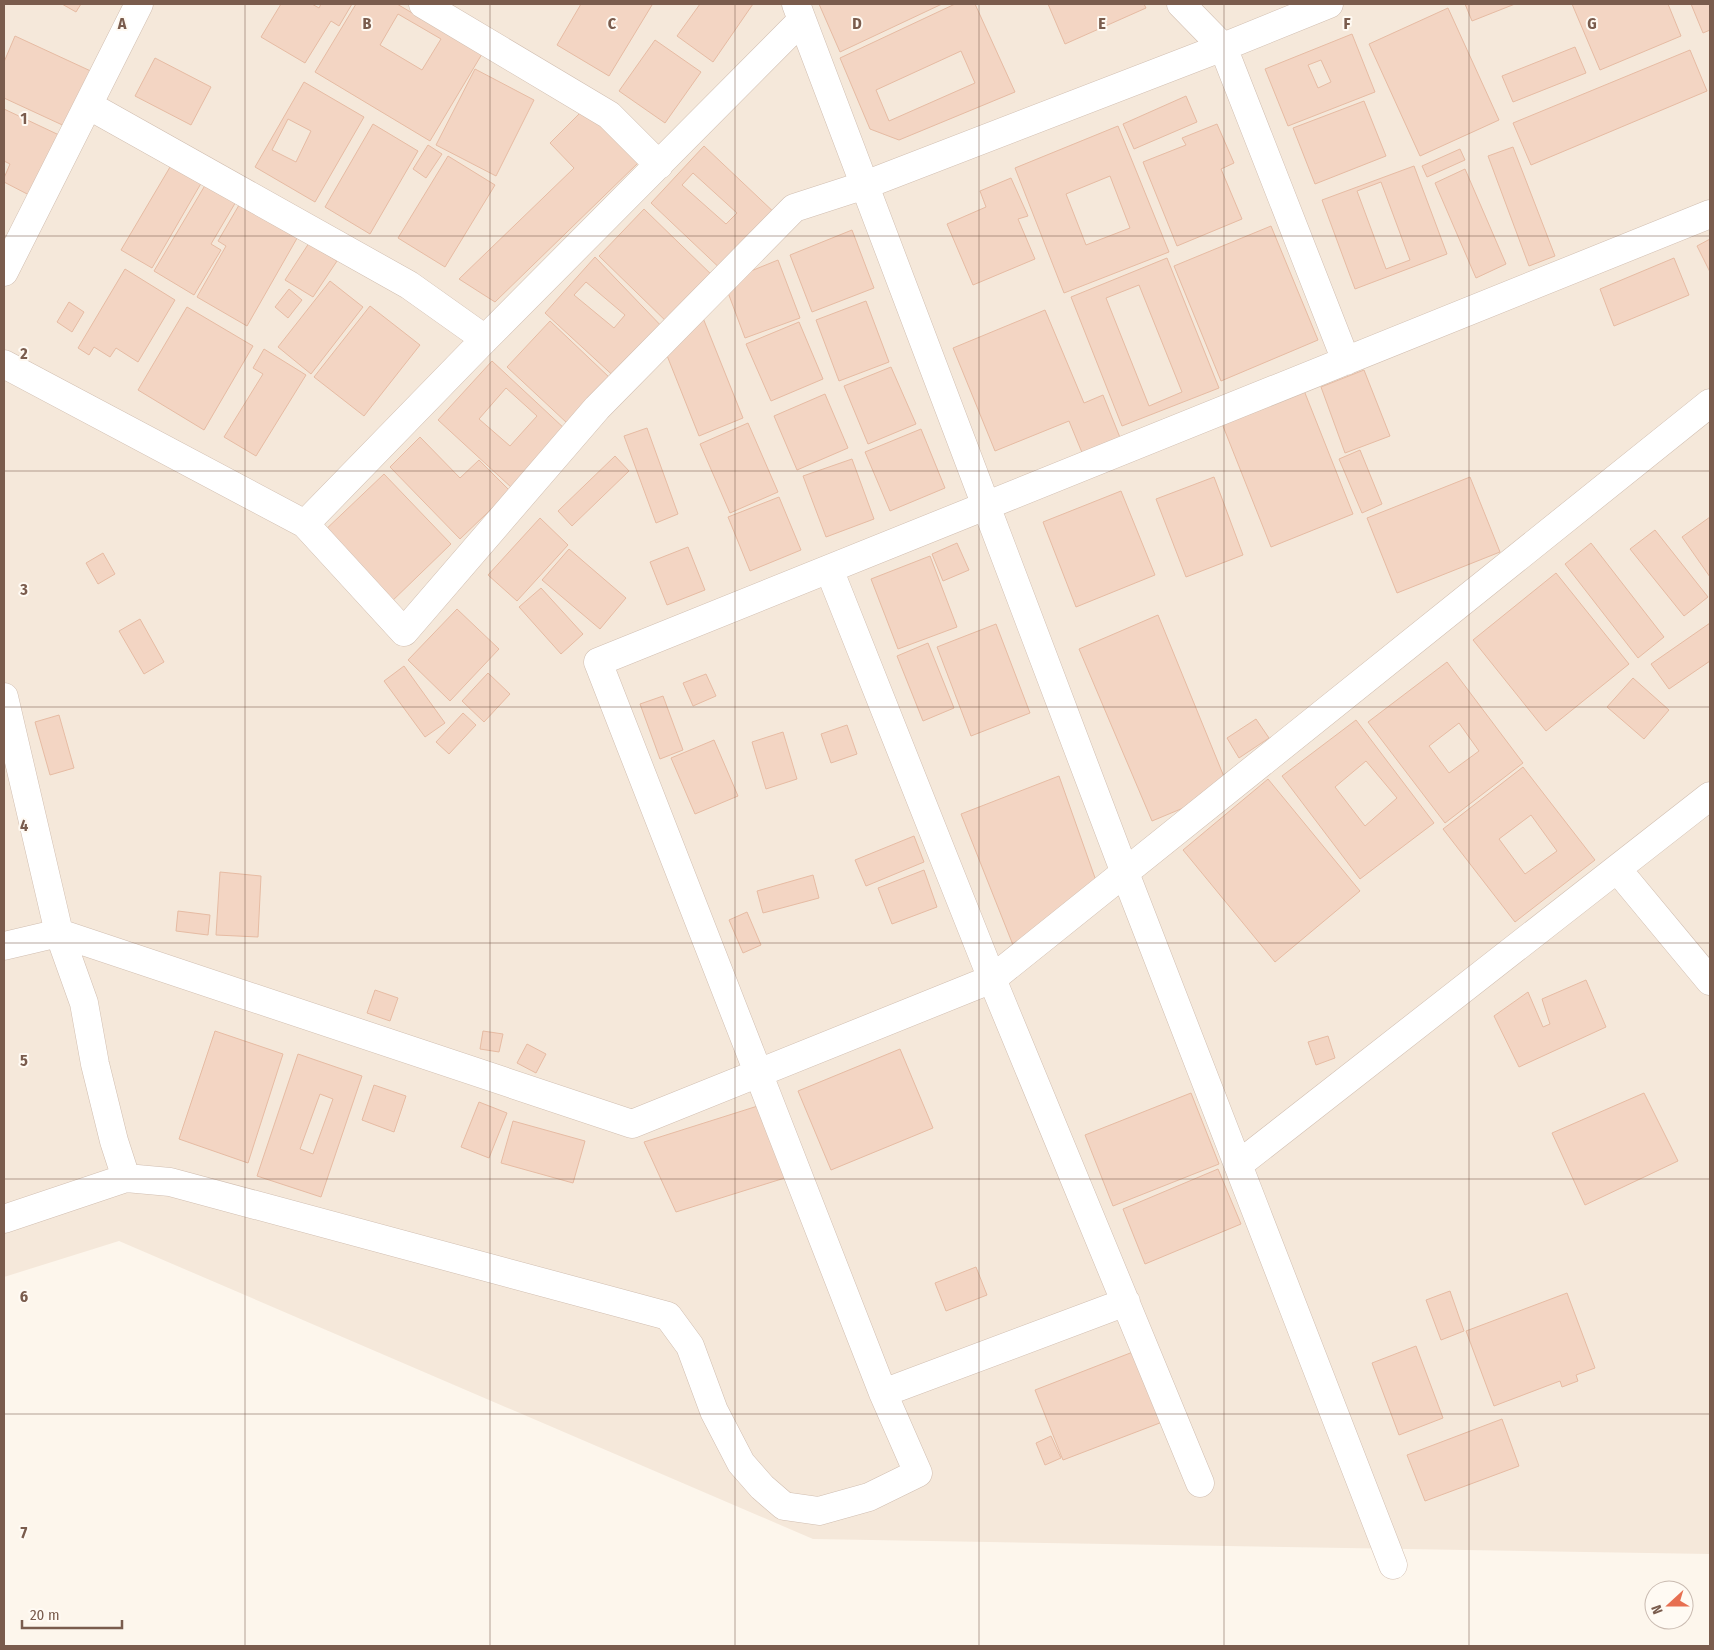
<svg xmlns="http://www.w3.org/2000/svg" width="1714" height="1650" viewBox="0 0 1714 1650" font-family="'Fira Sans Condensed',sans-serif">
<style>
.residential{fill:#f5e8da}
.building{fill:#f3d5c3;stroke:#e6bba3;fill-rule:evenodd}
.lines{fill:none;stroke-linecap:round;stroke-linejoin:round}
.minor-casing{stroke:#d1beb0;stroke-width:29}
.minor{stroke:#fff;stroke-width:28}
.grid{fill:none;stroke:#7a5c4d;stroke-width:1;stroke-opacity:0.55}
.grid-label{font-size:16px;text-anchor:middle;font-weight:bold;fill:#7a5c4d;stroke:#fffaf3;stroke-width:4;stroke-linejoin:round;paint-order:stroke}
</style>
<rect width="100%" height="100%" fill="#fdf6ec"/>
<path class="residential" d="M4,4H1710V1554L813,1539L119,1241L4,1277Z"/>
<path class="building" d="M62,4H81L76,12Z
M281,4H312L319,8L321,4H352L339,26L331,21L305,63L261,37Z
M356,4H397L482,54L430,141L315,72ZM398,14L441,39L422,70L380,45Z
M581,4H649L652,5L609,76L557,45Z
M700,4H753L713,62L677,36Z
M819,4H942L840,52Z
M955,4H975L1015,92L899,140L870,129L840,58ZM961,51L975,83L889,121L876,90Z
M1048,4H1144L1146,8L1065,44Z
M1465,4H1515L1472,21Z
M1572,4H1668L1681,36L1600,70Z
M1691,4H1710V30L1703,33Z
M1448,8L1499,120L1420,156L1369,44Z
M1352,34L1375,92L1288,126L1265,69ZM1321,60L1331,82L1318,88L1308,65Z
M15,36L95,73L71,129L4,98V62Z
M655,40L701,72L665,123L619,91Z
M1575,47L1586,73L1513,102L1502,76Z
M1690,50L1707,91L1531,165L1513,123Z
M155,58L211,87L191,125L135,96Z
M475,69L534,100L496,176L436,145Z
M304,82L364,117L315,202L255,167ZM288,119L311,131L296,162L272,150Z
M1186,96L1197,122L1134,149L1123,124Z
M1364,101L1386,156L1315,184L1293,128Z
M585,108L638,163L495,302L459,279L574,168L550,143Z
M4,109L59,135L31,196L4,182V178L10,164L4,161Z
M373,124L418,151L370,234L325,207Z
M1217,124L1234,163L1221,169L1242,219L1177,246L1143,162L1186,145L1182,138Z
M1118,126L1169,252L1064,293L1015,168ZM1110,176L1130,228L1086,245L1066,194Z
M428,145L442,154L426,178L413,169Z
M704,146L779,217L726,274L651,203ZM693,173L737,213L726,224L682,185Z
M1513,147L1555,256L1529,266L1488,156Z
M1460,149L1465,160L1427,177L1422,166Z
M448,156L495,185L445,267L398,238Z
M173,162L203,180L152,268L121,250Z
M1414,166L1447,254L1355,289L1322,200ZM1381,182L1410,260L1386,269L1357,191Z
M1465,169L1506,264L1476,278L1435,183Z
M1011,178L1028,216L1018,219L1035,259L973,285L947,224L986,207L980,191Z
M207,182L237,200L211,244L221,250L194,295L154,271Z
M242,200L300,233L247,326L197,297L226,246L218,241Z
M644,209L717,280L672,327L599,256Z
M1271,226L1318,340L1221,381L1174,266Z
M852,230L874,288L812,312L790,255Z
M1710,239V272L1697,246Z
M309,243L337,261L313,297L285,280Z
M595,257L667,332L620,382L545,313ZM586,282L625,315L614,328L574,295Z
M1167,258L1219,388L1122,426L1071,297ZM1139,285L1182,392L1149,406L1106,298Z
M1674,258L1689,295L1614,326L1600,289Z
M778,260L800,318L745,338L724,282Z
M125,269L175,300L138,362L116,348L110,357L94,347L89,355L78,348Z
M330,281L363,307L311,374L278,347Z
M289,289L302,300L288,318L275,307Z
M866,301L889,362L839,381L816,320Z
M69,302L84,312L72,332L57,322Z
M370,306L420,345L364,416L314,377Z
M187,307L253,346L204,430L138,390Z
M1045,310L1084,403L1103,395L1121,440L1083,455L1069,421L995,451L953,348Z
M701,313L743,418L699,436L664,348Z
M550,321L610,378L567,423L507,367Z
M799,322L823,379L771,401L746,344Z
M264,349L306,375L256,456L224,437L263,374L253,368Z
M492,361L566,430L512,488L438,420ZM506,388L537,416L510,446L479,419Z
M891,367L916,424L868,444L844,386Z
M1364,370L1390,436L1345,453L1321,387Z
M1303,388L1353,514L1271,547L1221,421Z
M825,394L848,448L797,470L774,416Z
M748,423L778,492L730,513L700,444Z
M647,428L678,514L656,523L624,436Z
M921,429L945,488L890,511L865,452Z
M420,437L460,478L479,460L510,491L460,539L390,467Z
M1360,450L1382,504L1362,513L1339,459Z
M615,456L629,471L572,526L558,511Z
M852,459L874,519L826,537L803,476Z
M384,474L451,544L388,605L321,534Z
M1214,477L1243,555L1186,577L1156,499Z
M1470,477L1500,552L1397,593L1367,518Z
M1121,491L1155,575L1076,607L1043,522Z
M779,497L801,550L750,571L728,517Z
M1710,517V577L1682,537Z
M540,518L568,545L517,601L488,575Z
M1655,530L1708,597L1684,616L1630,549Z
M957,543L969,570L943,581L932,554Z
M1591,543L1664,637L1638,658L1565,564Z
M688,547L705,590L667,605L650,562Z
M569,549L626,598L600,629L542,580Z
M103,553L115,574L98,584L86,563Z
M930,556L957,627L898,649L871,579Z
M1556,573L1629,664L1546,731L1473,640Z
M541,588L583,634L561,654L519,607Z
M457,609L499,649L450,701L408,660Z
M1158,615L1229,789L1152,821L1079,649Z
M140,619L164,662L144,674L119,631Z
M1710,623V661L1669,689L1651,664Z
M996,624L1030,713L971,736L937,647Z
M928,643L954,708L923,721L897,656Z
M1447,662L1523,763L1445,823L1368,722ZM1459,723L1479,751L1449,773L1429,746Z
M404,666L445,723L425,737L384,681Z
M488,673L510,694L484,722L462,701Z
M706,674L716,696L693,706L683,683Z
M1633,678L1669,710L1644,739L1607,707Z
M663,696L683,750L660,759L640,704Z
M463,713L476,725L449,754L436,742Z
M59,715L74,768L50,775L35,722Z
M1256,719L1269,738L1239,758L1227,738Z
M1356,720L1434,823L1360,879L1282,776ZM1366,761L1397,798L1365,826L1335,787Z
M847,725L857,754L831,763L821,734Z
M783,732L797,779L766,789L752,742Z
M714,740L738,796L695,814L671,758Z
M1523,767L1595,860L1515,922L1443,829ZM1531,815L1557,851L1525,874L1499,839Z
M1059,776L1100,892L1013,945L961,814Z
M1268,779L1360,891L1275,962L1183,850Z
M914,836L924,862L866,886L855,860Z
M924,870L937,907L892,924L878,888Z
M220,872L261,876L258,937L216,935Z
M813,875L819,898L763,913L757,891Z
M178,911L210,915L208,935L176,931Z
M747,912L761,945L743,953L729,920Z
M1586,980L1606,1027L1519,1067L1494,1016L1528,992L1543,1027L1550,1024L1542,999Z
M375,990L398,998L390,1021L367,1013Z
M215,1031L283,1054L248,1163L179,1139Z
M483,1031L503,1034L499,1052L480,1049Z
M1328,1036L1335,1058L1316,1065L1308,1042Z
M527,1044L546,1054L536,1073L517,1063Z
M900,1049L933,1128L831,1170L798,1091Z
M298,1054L362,1076L321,1197L257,1176ZM320,1094L333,1099L313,1154L300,1149Z
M374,1085L406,1096L394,1132L362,1120Z
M1191,1093L1219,1164L1113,1206L1085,1135Z
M1644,1093L1678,1161L1585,1205L1552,1133Z
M479,1102L507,1113L489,1158L461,1147Z
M764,1104L788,1177L676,1212L644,1142Z
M513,1121L585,1141L573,1183L501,1163Z
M1218,1169L1241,1224L1145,1264L1123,1209Z
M976,1267L987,1295L946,1311L935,1283Z
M1450,1291L1464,1331L1441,1340L1426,1300Z
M1567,1293L1595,1368L1576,1375L1578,1381L1562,1387L1560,1381L1494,1406L1466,1331Z
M1416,1346L1443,1418L1399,1435L1372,1363Z
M1138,1350L1165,1421L1063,1460L1035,1390Z
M1502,1419L1519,1466L1425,1501L1407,1455Z
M1051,1436L1061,1458L1045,1465L1036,1443Z"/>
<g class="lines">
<defs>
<path id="minor" d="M423,4L609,115L659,165
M796,4L1125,873L1393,1565
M1181,4L1223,47L1346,361
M88,105L409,285L485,339
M4,272L139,4
M4,364L305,524L404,632L597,408L794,208L865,185L1223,47L1329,4
M305,524L485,339L802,20
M829,569L992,979L1200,1483
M4,697L59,933L84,1003L95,1064L114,1141L126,1178L170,1182L668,1316L690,1346L714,1411L741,1463L762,1487L784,1506L819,1511L869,1497L918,1473L883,1393L598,662L1710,214
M1617,869L1710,981
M4,946L59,933L632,1124L992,979L1710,403
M1238,1165L1710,796
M4,1219L126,1178
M883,1393L1126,1302"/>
</defs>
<use href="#minor" class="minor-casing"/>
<use href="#minor" class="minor"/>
</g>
<path class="grid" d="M245,4V1646M490,4V1646M735,4V1646M979,4V1646M1224,4V1646M1469,4V1646M4,236H1710M4,471H1710M4,707H1710M4,943H1710M4,1179H1710M4,1414H1710"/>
<g class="grid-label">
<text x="122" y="29">A</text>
<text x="367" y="29">B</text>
<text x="612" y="29">C</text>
<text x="857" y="29">D</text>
<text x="1102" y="29">E</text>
<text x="1347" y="29">F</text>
<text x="1592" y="29">G</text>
<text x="24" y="124">1</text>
<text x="24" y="359">2</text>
<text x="24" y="595">3</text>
<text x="24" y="831">4</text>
<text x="24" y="1066">5</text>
<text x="24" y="1302">6</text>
<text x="24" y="1538">7</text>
</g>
<rect width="1714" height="1650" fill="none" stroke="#7a5c4d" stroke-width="10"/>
<g transform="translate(1669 1605) rotate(249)"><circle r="24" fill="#fffaf3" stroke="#cabbb1"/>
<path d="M0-4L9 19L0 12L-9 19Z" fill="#e76f51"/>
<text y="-8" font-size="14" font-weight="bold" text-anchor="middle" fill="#7a5c4d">N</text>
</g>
<path d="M22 1620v8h100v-8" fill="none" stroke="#7a5c4d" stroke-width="2.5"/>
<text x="30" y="1620" font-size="15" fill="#7a5c4d" stroke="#fffaf3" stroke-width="4" paint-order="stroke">20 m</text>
</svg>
